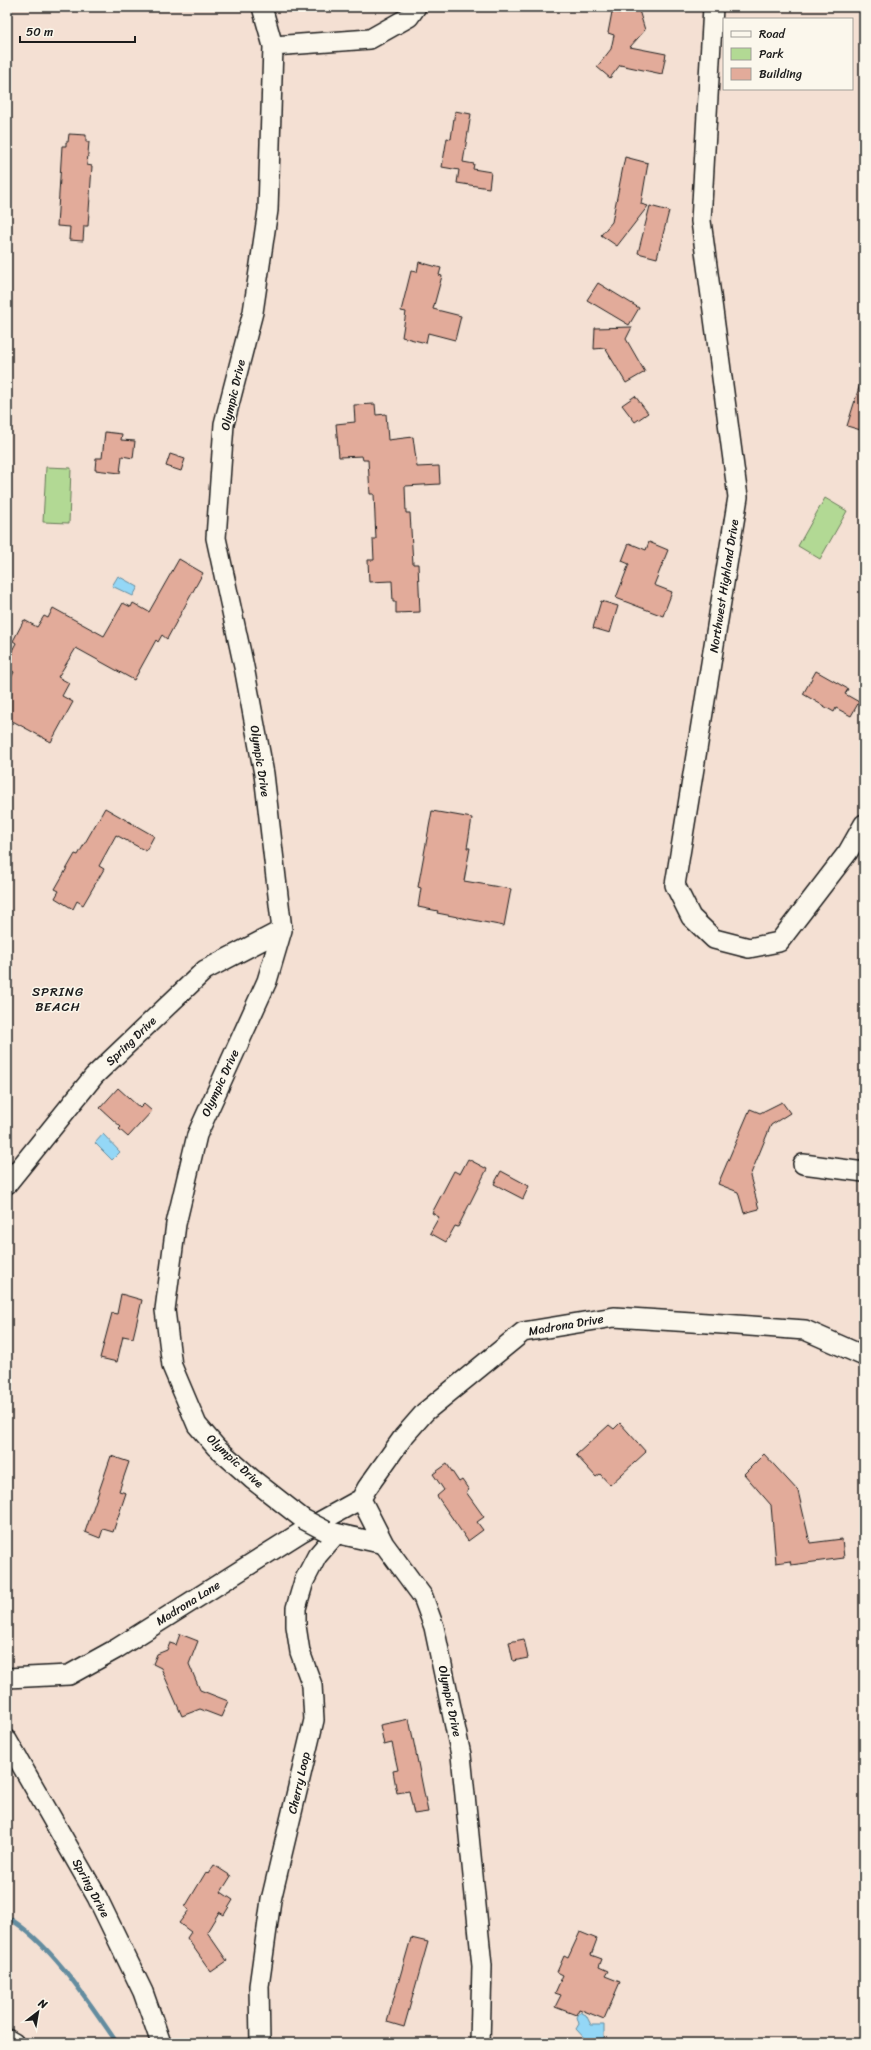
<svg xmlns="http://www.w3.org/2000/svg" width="871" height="2050" viewBox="0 0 871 2050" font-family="Sriracha,sans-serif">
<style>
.green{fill:#b2d994;stroke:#677a58}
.water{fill:#94d7f6;stroke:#648c9f}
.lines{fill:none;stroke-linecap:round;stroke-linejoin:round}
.stream{stroke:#648c9f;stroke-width:4.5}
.building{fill:#e2ab9a;stroke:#1c1c1c}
.minor-casing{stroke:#1c1c1c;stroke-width:22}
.minor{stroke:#fbf7ec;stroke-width:19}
.minor-bridge-casing{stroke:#1c1c1c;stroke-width:22;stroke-linecap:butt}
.minor-bridge{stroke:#fbf7ec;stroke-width:19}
.labels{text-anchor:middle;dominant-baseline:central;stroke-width:3;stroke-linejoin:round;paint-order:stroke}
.street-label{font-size:12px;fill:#1c1c1c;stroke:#fbf7ec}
.neighbourhood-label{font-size:13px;letter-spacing:1px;fill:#1c1c1c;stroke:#fbf7ec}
</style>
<rect width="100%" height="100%" fill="#f4e0d3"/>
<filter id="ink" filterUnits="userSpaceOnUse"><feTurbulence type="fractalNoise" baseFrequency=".025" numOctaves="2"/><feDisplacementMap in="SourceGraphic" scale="8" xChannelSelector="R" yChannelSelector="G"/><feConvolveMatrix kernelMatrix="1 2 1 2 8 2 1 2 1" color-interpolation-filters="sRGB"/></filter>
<g filter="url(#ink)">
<path class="green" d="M46,467L71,468L69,523L43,522Z
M825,498L847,511L820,559L798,546Z"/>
<path class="water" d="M118,576L138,587L133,596L112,586Z
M103,1134L120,1152L112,1160L95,1143Z
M580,2012L586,2015L591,2025H604V2038L587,2041L576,2029L579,2024L577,2017Z"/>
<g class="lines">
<path class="stream" d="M7,1917C50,1942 89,2002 117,2043"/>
</g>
<path class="building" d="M618,7H638L645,30L630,47L666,54L662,74L620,65L610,78L597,67L611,49L614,35L608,33L612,12L620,13Z
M455,111L471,114L463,162L474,164L473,169L491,172L489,188L457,183L459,170L442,167L447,138L451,139Z
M69,134L86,135V142H89L87,165L92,166L88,226H84L83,241L69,240L70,227L57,226L62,146H66V142H68Z
M625,157L648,163L641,204L648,206L617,246L601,235L612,222Z
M650,206L669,211L657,258L638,253Z
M419,262L441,268L439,275L442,276L433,309L461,316L455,340L428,333L426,343L402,337L406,312L401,311L411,271L417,272Z
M598,283L639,308L629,325L587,300Z
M632,327L626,339L645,372L626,383L605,348L594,349L595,328Z
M861,381L864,382V431L847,426Z
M635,396L648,413L635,422L622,405Z
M375,404L376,415L386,414L388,440L413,437L417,467L439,466L440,484L405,486L406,513H410L413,564H418L420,612L396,613V602H393L392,581L369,582L368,560H374L373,539H376L374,494H370L368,460H363L362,456L339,457L336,424L355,422L354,405Z
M105,432L122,434L121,440L135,441L133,458L122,456L120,473L95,470L96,458H102Z
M170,454L185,459L181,471L166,466Z
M649,542L668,550L654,585L672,592L663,616L616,598L629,564L622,561L629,543L646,550Z
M179,559L203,573L167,639L162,635L158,642L156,640L134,680L76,648L58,677L69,683L62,696L73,702L51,742L7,718V686L14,672L7,668V660L16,643L13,641L24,620L37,627L44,616L48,618L53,608L104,636L123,603L131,607L133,603L149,612Z
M601,601L618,606L610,633L593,628Z
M816,671L848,689L845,694L859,702L851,716L836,708L834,712L803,694Z
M105,808L154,836L146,851L116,835L99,866L104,869L83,905L77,901L73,909L55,898L59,891L55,889L75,854L78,855Z
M432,811L472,818L467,848H470L464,881L511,889L504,926L437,913L438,911L418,907L421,888L418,887Z
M118,1088L140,1108L144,1104L152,1111L128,1137L119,1129L121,1127L100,1108Z
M782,1102L790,1113L771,1125L750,1176L759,1209L744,1213L738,1192L718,1184L750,1109L760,1113Z
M468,1159L487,1169L458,1227L455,1226L446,1242L430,1233L439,1217L432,1213L454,1171L460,1174Z
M501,1171L529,1186L523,1199L494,1184Z
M121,1294L142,1300L133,1338L123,1336L117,1362L100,1358L112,1313L117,1314Z
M620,1423L646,1452L610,1485L600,1474L596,1477L576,1455L609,1425L614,1429Z
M764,1454L798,1491L810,1543L842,1539L844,1558L791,1565L790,1561L776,1563L771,1505L744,1474Z
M111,1456L129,1462L119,1491L126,1493L113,1532L103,1529L100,1538L85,1532Z
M447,1464L459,1482L462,1480L469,1490L466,1492L484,1517L477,1522L483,1530L468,1541L437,1496L444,1490L433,1474Z
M180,1634L198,1641L189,1664L200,1690L228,1701L221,1717L200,1709L182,1716L161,1668L153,1664L157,1654L167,1650L170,1643L176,1645Z
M524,1639L528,1658L513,1661L509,1642Z
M409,1719L428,1812L414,1814L409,1791L397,1793L393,1771L398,1770L392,1743L384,1745L380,1725Z
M214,1865L231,1876L221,1892L233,1900L224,1915L219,1912L207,1932L227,1961L211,1972L187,1938L191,1932L179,1923L189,1910L185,1907L206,1872L208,1874Z
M580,1932L597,1939L591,1955L602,1959L599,1967L608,1971L605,1976L620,1982L604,2019L579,2009L576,2015L555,2007L561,1995L555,1993L563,1975L557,1972L564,1956L568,1958Z
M411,1938L428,1942L404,2027L387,2022Z"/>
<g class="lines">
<defs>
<path id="minor" d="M262,7L273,46L268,210L253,312L224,424L216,538L244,667L264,774L282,930L267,981L197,1135L176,1224L165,1310L172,1366L197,1425L216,1447L252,1479L303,1519
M713,7L701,221L738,497L675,885L691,917L714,939L749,948L779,942L848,852L864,824
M273,46L370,39L409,17L416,7
M803,1164L864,1172
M7,1184L94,1076L205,970L282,930
M326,1531L384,1544L423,1597L434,1627L461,1755L482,1966L480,2043
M384,1544L361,1499L367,1488L404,1436L425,1412L523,1332L614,1317L723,1324L805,1330L864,1356
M7,1678L69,1675L116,1649L303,1531L361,1499
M7,1740L97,1897L143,1992L161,2043
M7,2039L14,2043
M260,2043L259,1986L271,1900L314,1720L312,1685L300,1652L296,1626V1608L304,1581L317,1556L336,1534"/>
</defs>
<use href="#minor" class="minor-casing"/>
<use href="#minor" class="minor"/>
<defs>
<path id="minor-bridge" d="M303,1519L326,1531"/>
</defs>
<use href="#minor-bridge" class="minor-bridge-casing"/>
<use href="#minor-bridge" class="minor-bridge"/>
</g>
</g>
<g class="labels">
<g class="street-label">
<text transform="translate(233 395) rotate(-77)">Olympic Drive</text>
<text transform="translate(724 586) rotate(-81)">Northwest Highland Drive</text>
<text transform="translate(260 761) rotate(81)">Olympic Drive</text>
<text transform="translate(131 1041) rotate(-44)">Spring Drive</text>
<text transform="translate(220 1083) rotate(-65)">Olympic Drive</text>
<text transform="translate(566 1325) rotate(-10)">Madrona Drive</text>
<text transform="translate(235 1461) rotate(43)">Olympic Drive</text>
<text transform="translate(188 1603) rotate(-32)">Madrona Lane</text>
<text transform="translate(450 1701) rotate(78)">Olympic Drive</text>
<text transform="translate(299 1783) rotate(-77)">Cherry Loop</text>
<text transform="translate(91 1888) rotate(62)">Spring Drive</text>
</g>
<g class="neighbourhood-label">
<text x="58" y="991">SPRING<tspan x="58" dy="15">BEACH</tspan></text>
</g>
</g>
<rect width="871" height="2050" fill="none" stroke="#fbf7ec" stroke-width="24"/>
<rect x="12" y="12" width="847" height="2026" fill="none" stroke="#1c1c1c" stroke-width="1.5" filter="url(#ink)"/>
<rect x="723" y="18" width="130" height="72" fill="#fbf7ec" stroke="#a29f99"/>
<rect x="731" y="31" width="20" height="6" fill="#fbf7ec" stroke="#a29f99"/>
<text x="759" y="38" font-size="12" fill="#1c1c1c">Road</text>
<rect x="731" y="48" width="20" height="12" fill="#b2d994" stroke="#a29f99"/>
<text x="759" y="58" font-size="12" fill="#1c1c1c">Park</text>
<rect x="731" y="68" width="20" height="12" fill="#e2ab9a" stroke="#a29f99"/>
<text x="759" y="78" font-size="12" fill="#1c1c1c">Building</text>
<g transform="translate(38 2012) rotate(31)" stroke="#fbf7ec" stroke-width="3" paint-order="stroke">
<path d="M0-3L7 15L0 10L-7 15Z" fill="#1c1c1c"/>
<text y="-6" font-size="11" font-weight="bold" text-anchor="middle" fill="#1c1c1c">N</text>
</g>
<path d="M20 36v6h115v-6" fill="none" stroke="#1c1c1c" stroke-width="2"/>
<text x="26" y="36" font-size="12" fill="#1c1c1c" stroke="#fbf7ec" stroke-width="3" paint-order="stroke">50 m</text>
</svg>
